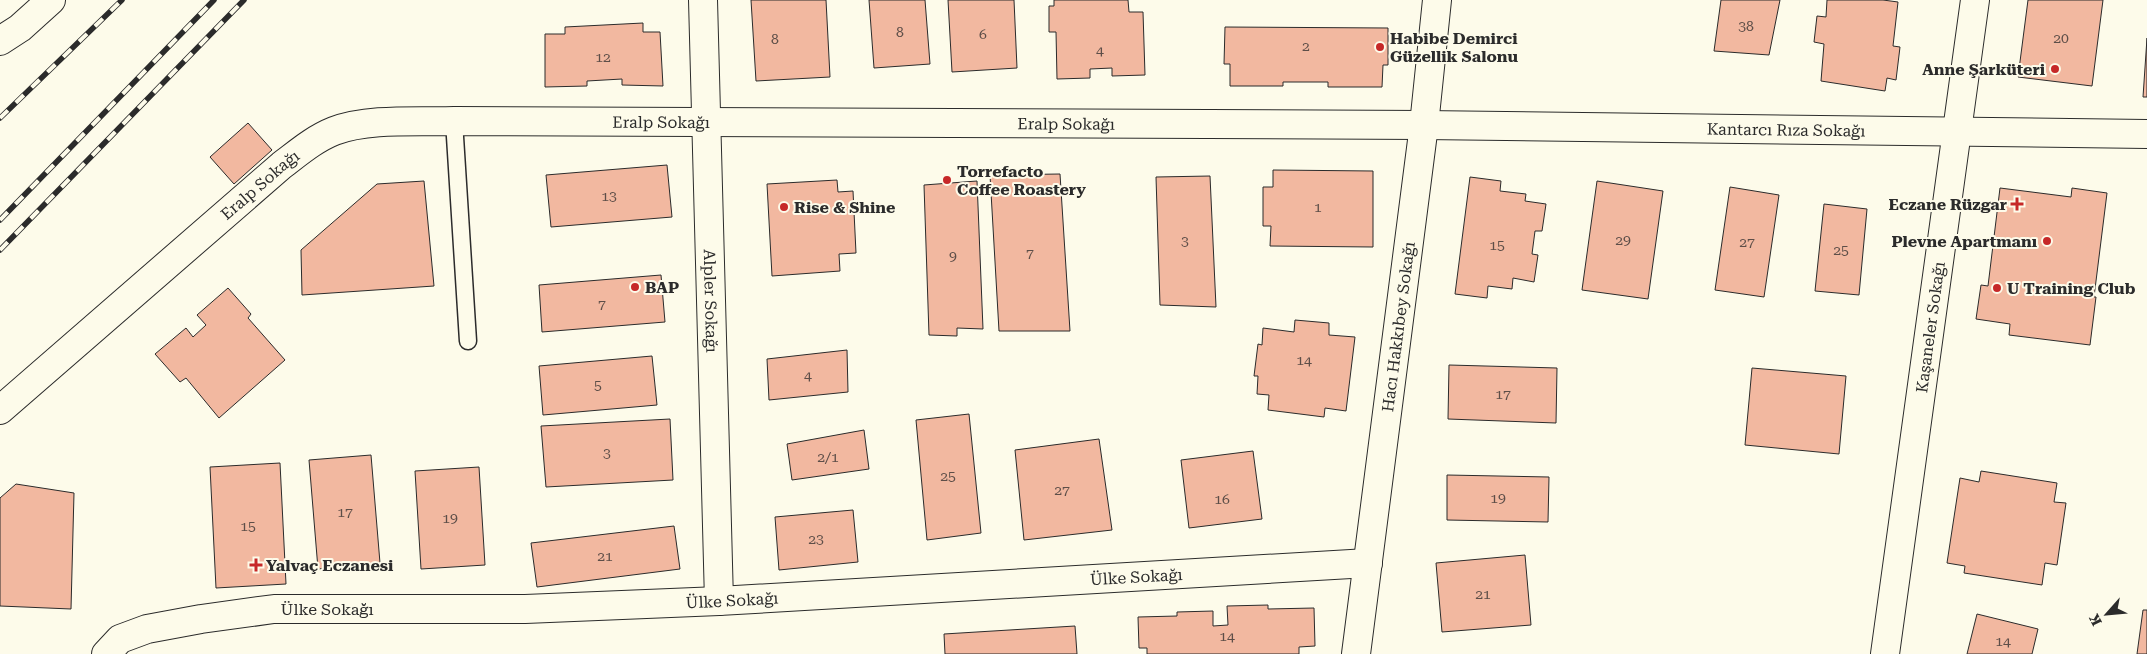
<svg xmlns="http://www.w3.org/2000/svg" width="2147" height="654" viewBox="0 0 2147 654" font-family="'Roboto Serif',serif">
<style>
.building{fill:#f2b8a0;stroke:#2b2b2b}
.lines{fill:none;stroke-linecap:round;stroke-linejoin:round}
.service-casing{stroke:#2b2b2b;stroke-width:19}
.minor-casing{stroke:#2b2b2b;stroke-width:30}
.tertiary-casing{stroke:#2b2b2b;stroke-width:30}
.service{stroke:#fdfbea;stroke-width:16}
.minor{stroke:#fdfbea;stroke-width:28}
.tertiary{stroke:#fdfbea;stroke-width:28}
.rail-casing{stroke:#2b2b2b;stroke-width:5.5}
.rail{stroke:#fdfbea;stroke-width:4;stroke-dasharray:11;stroke-linecap:butt}
.poi-dot{fill:#c62828;stroke:#fdfbea;stroke-width:2}
.labels{text-anchor:middle;dominant-baseline:central;stroke-width:4;stroke-linejoin:round;paint-order:stroke}
.number-label{font-size:14px;fill:#5d4e48}
.poi-label{font-size:16px;font-weight:bold;fill:#2b2b2b;stroke:#fdfbea;text-anchor:start}
.street-label{font-size:16px;fill:#2b2b2b;stroke:#fdfbea}
</style>
<rect width="100%" height="100%" fill="#fdfbea"/>
<path class="building" d="M751,0H826L830,77L756,81Z
M869,0H925L930,64L874,68Z
M948,0H1014L1017,68L952,72Z
M1054,0H1128L1129,12H1143L1145,75L1112,76V68L1090,69V78L1057,79L1056,32H1049V6H1054Z
M1721,0H1780L1769,55L1714,51Z
M1827,0H1883L1898,2L1893,46L1900,47L1896,80L1887,78L1885,91L1821,81L1824,44L1814,42L1817,16L1826,17Z
M2028,0H2103L2092,86L2018,77Z
M643,23V32H660L663,86L622,85V79L587,81V86L545,87V34H565V27Z
M1225,27L1388,28V65H1383L1382,87H1328V82H1283V86H1230V64H1224Z
M2147,38V97H2143Z
M248,123L272,150L234,184L210,157Z
M667,165L672,217L551,227L546,175Z
M1273,170L1373,171V247L1270,246L1271,226H1263V187H1273Z
M1060,174L1070,331H999L990,175Z
M1210,176L1216,307L1160,305L1156,177Z
M1470,177L1501,181L1500,191L1526,194L1525,201L1546,204L1542,231H1535L1532,254L1538,255L1534,282L1513,278L1512,289L1488,286L1487,298L1455,294Z
M837,180L838,192L853,191L856,253L839,254L840,271L772,276L767,184Z
M424,181L434,286L302,295L301,250L377,184Z
M977,181L983,329L957,328V336L929,335L924,185Z
M1597,181L1663,191L1648,299L1582,290Z
M1730,187L1779,195L1764,297L1715,290Z
M2000,188L2071,197L2072,188L2107,193L2094,297H2096L2090,345L2009,335L2010,324L1976,319L1981,285L1988,286Z
M1824,204L1867,209L1859,295L1815,291Z
M661,275L665,322L542,332L539,285Z
M228,288L251,314L248,318L285,360L219,418L186,378L180,382L155,354L186,328L193,337L206,325L197,315Z
M1295,320L1329,323V335L1355,337L1346,411L1325,408L1324,417L1268,410L1269,395L1257,394L1258,376H1254L1258,344L1262,345L1263,328L1294,332Z
M847,350L848,392L769,400L767,359Z
M652,356L657,405L543,415L539,366Z
M1449,365L1557,368L1556,423L1448,419Z
M1752,368L1846,376L1839,454L1745,445Z
M969,414L981,533L927,540L916,420Z
M670,419L673,480L546,487L541,426Z
M864,430L869,469L792,480L787,444Z
M1099,439L1112,530L1024,540L1015,450Z
M1253,451L1262,519L1189,528L1181,460Z
M371,455L380,563L318,569L309,460Z
M280,463L286,584L216,588L210,467Z
M479,467L485,565L421,569L415,471Z
M1981,471L2057,483L2054,502L2066,503L2057,565L2045,563L2042,585L1964,573L1965,566L1947,563L1960,478L1979,482Z
M1447,475L1549,477L1548,522L1447,520Z
M16,484L74,493L71,609L0,606V498Z
M853,510L858,562L779,570L775,517Z
M674,526L680,569L537,587L531,543Z
M1525,555L1531,625L1442,632L1436,563Z
M1268,605V609L1314,608L1315,646L1299,647V654H1147V648H1139L1138,617L1177,616V612L1213,611V626L1228,625L1227,606Z
M2143,610H2147V654H2137Z
M1977,614L2038,629L2032,654H1967Z
M1075,626L1077,654H945L944,634Z"/>
<g class="lines">
<defs>
<path id="service" d="M454,121L468,341"/>
<g id="minor">
<path id="s1" d="M703,0L719,601"/>
<path d="M0,41L20,28L51,0"/>
<path id="s2" d="M0,410L282,165C298,153 314,139 334,131C368,118 417,122 454,121L1424,125L2147,134"/>
<path id="s3" d="M106,654L120,639L147,629L201,619L274,609H525L719,601L1368,563"/>
<path id="s4" d="M1356,654L1424,125L1437,0"/>
</g>
<g id="tertiary">
<path id="s5" d="M1885,654L1975,0"/>
</g>
</defs>
<use href="#service" class="service-casing"/>
<use href="#minor" class="minor-casing"/>
<use href="#tertiary" class="tertiary-casing"/>
<use href="#service" class="service"/>
<use href="#minor" class="minor"/>
<use href="#tertiary" class="tertiary"/>
<defs>
<path id="rail" d="M0,118L122,0
M0,220L214,0
M0,250L244,0"/>
</defs>
<use href="#rail" class="rail-casing"/>
<use href="#rail" class="rail"/>
</g>
<g class="poi-dot">
<circle cx="1380" cy="47" r="5"/>
<circle cx="2055" cy="69" r="5"/>
<circle cx="947" cy="180" r="5"/>
<path d="M2014.5 196.5h5v5h5v5h-5v5h-5v-5h-5v-5h5z"/>
<circle cx="784" cy="207" r="5"/>
<circle cx="2047" cy="241" r="5"/>
<circle cx="635" cy="287" r="5"/>
<circle cx="1997" cy="288" r="5"/>
<path d="M253.5 557.5h5v5h5v5h-5v5h-5v-5h-5v-5h5z"/>
</g>
<g class="labels">
<g class="number-label">
<text x="1746" y="26">38</text>
<text x="900" y="32">8</text>
<text x="983" y="34">6</text>
<text x="2061" y="38">20</text>
<text x="775" y="39">8</text>
<text x="1306" y="46">2</text>
<text x="1100" y="50">4</text>
<text x="603" y="57">12</text>
<text x="609" y="196">13</text>
<text x="1318" y="207">1</text>
<text x="1623" y="240">29</text>
<text x="1185" y="241">3</text>
<text x="1747" y="242">27</text>
<text x="1497" y="245">15</text>
<text x="1841" y="250">25</text>
<text x="1030" y="253">7</text>
<text x="953" y="256">9</text>
<text x="602" y="304">7</text>
<text x="1304" y="360">14</text>
<text x="808" y="375">4</text>
<text x="598" y="385">5</text>
<text x="1503" y="394">17</text>
<text x="607" y="453">3</text>
<text x="828" y="457">2/1</text>
<text x="948" y="476">25</text>
<text x="1062" y="490">27</text>
<text x="1498" y="498">19</text>
<text x="1222" y="499">16</text>
<text x="345" y="512">17</text>
<text x="450" y="518">19</text>
<text x="248" y="526">15</text>
<text x="816" y="539">23</text>
<text x="605" y="556">21</text>
<text x="1483" y="594">21</text>
<text x="1227" y="636">14</text>
<text x="2003" y="641">14</text>
</g>
<g class="poi-label">
<text x="1390" y="38">Habibe Demirci<tspan x="1390" dy="18">Güzellik Salonu</tspan></text>
<text x="2045" y="69" text-anchor="end">Anne Şarküteri</text>
<text x="957" y="171">Torrefacto<tspan x="957" dy="18">Coffee Roastery</tspan></text>
<text x="2007" y="204" text-anchor="end">Eczane Rüzgar</text>
<text x="794" y="207">Rise &amp; Shine</text>
<text x="2037" y="241" text-anchor="end">Plevne Apartmanı</text>
<text x="645" y="287">BAP</text>
<text x="2007" y="288">U Training Club</text>
<text x="266" y="565">Yalvaç Eczanesi</text>
</g>
<g class="street-label">
<text stroke="none"><textPath href="#s2" startOffset="764">Eralp Sokağı</textPath></text>
<text stroke="none"><textPath href="#s2" startOffset="1169">Eralp Sokağı</textPath></text>
<text stroke="none"><textPath href="#s2" startOffset="1889">Kantarcı Rıza Sokağı</textPath></text>
<text stroke="none"><textPath href="#s2" startOffset="344">Eralp Sokağı</textPath></text>
<text stroke="none"><textPath href="#s1" startOffset="301">Alpler Sokağı</textPath></text>
<text stroke="none"><textPath href="#s4" startOffset="330">Hacı Hakkıbey Sokağı</textPath></text>
<text stroke="none"><textPath href="#s5" startOffset="330">Kaşaneler Sokağı</textPath></text>
<text stroke="none"><textPath href="#s3" startOffset="1041">Ülke Sokağı</textPath></text>
<text stroke="none"><textPath href="#s3" startOffset="636">Ülke Sokağı</textPath></text>
<text stroke="none"><textPath href="#s3" startOffset="231">Ülke Sokağı</textPath></text>
</g>
</g>
<g transform="translate(2107 614) rotate(243)" stroke="#fdfbea" stroke-width="4" paint-order="stroke">
<path d="M0-4L9 19L0 12L-9 19Z" fill="#2b2b2b"/>
<text y="-8" font-size="14" font-weight="bold" text-anchor="middle" fill="#2b2b2b">K</text>
</g>
</svg>
